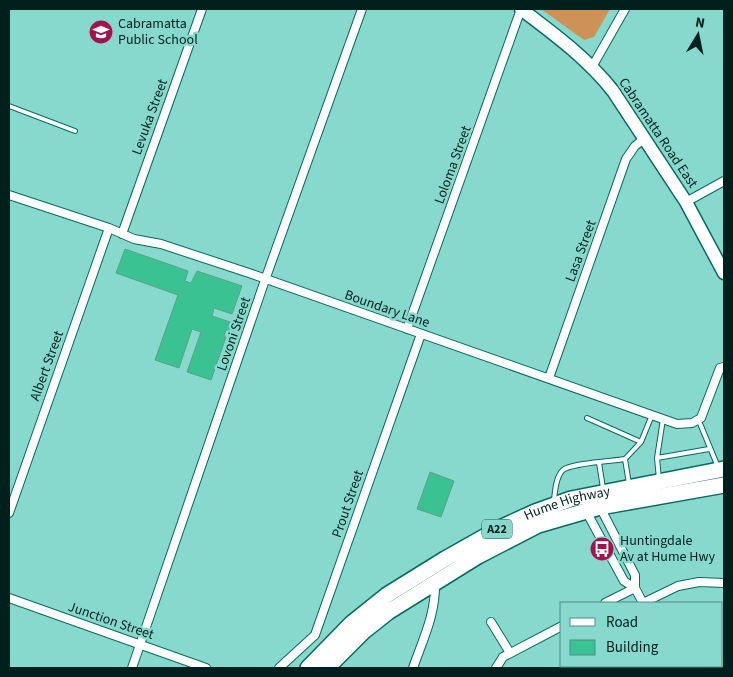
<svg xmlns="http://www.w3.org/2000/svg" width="733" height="677" viewBox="0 0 733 677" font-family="'Source Sans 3',sans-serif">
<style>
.green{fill:#ce9256}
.building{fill:#3ac292;stroke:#5ea184}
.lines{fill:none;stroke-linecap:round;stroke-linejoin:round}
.lane-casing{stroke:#076a61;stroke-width:6}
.street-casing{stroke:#076a61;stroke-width:10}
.primary-casing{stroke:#076a61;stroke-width:15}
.highway-casing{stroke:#076a61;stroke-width:18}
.lane{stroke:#fff;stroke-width:4}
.street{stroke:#fff;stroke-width:8}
.primary{stroke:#fff;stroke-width:12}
.highway{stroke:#fff;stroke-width:15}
.labels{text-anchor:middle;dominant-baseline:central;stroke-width:5;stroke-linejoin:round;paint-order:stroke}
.shield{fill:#87d8cd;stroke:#285752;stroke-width:1}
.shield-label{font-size:12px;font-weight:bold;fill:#00201d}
.poi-label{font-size:14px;fill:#00201d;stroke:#87d8cd;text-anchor:start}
.street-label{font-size:14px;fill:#00201d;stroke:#87d8cd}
</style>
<rect width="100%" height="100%" fill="#87d8cd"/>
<path class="green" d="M541,9H610L594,37L584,40Z"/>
<path class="building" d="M125,249L188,271L185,281L191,283L197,271L242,286L232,314L214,308L212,316L236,324L233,333L226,330L224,336L226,337L211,380L187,372L201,332L192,329L179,368L155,360L178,295L116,273Z
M430,472L454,481L441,517L417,509Z"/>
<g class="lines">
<defs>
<path id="lane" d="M9,106L75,131
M587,418L641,442
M699,421L718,467
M657,458L709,449
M625,459L629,484
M599,463L603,488
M659,479L657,458L663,419
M554,500C555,491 556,476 563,470C571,463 613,461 625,459L641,442L652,415"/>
<path id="street" d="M592,67L625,9
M9,195L109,228L134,239L161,244L252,274L677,424L692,423L701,418L720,368L724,367
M686,202L724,181
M122,234L202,9
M407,329L521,9
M549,378L626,159L635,146L645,138
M600,507L635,575V588
M586,511L624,581L635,588L643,603
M9,513L109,228
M9,598L206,668
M605,603L635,588
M643,603L678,586L699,582L724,583
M491,622L510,653
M675,666L676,668
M132,668L265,280L362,9
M279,668L315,635L421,334
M413,668C423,639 436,614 435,582
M496,668L503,657L562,626"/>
<path id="primary" d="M521,9C554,34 587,58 613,91L686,202L724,273"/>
<g id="highway">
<path id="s1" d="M308,668L352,623L387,595L445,559L500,528L535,512L571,499L724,469"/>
<path d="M327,668L364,631L388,612L478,556L538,525L600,507L724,485"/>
</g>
</defs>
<use href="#lane" class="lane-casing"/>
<use href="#street" class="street-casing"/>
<use href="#primary" class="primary-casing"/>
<use href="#highway" class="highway-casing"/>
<use href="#lane" class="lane"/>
<use href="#street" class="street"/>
<use href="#primary" class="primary"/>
<use href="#highway" class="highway"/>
</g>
<defs>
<symbol id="school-disc" viewBox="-11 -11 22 22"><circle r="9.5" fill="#a5114e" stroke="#87d8cd"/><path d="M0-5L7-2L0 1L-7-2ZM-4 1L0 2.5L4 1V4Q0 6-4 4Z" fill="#fff"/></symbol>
<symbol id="bus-disc" viewBox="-11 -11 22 22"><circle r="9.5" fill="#a5114e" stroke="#87d8cd"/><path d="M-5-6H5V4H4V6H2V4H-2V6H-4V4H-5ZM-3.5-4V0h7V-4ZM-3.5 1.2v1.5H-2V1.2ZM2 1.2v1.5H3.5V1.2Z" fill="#fff"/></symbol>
</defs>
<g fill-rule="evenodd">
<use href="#school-disc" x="87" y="18" width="28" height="28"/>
<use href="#bus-disc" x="588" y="535" width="28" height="28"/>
</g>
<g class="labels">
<rect class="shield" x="482" y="519.5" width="30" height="19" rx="4"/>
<g class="shield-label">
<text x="497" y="529">A22</text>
</g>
<g class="poi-label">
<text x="118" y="24">Cabramatta<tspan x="118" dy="16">Public School</tspan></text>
<text x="620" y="541">Huntingdale<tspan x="620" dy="16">Av at Hume Hwy</tspan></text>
</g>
<g class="street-label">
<text transform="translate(150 117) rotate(-70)">Levuka Street</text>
<text transform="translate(658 133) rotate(56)">Cabramatta Road East</text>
<text transform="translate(453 165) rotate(-70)">Loloma Street</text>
<text transform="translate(581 251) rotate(-70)">Lasa Street</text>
<text transform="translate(387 309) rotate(19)">Boundary Lane</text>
<text transform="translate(234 334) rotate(-71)">Lovoni Street</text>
<text transform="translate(47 366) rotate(-70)">Albert Street</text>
<text transform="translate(348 504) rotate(-71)">Prout Street</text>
<text stroke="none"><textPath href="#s1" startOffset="311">Hume Highway</textPath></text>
<text transform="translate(111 621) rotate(19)">Junction Street</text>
</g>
</g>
<rect width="733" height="677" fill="none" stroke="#00201d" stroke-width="20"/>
<rect x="560" y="602" width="162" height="65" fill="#87d8cd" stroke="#518e87"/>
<rect x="570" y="618" width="25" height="8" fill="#ffffff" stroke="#518e87"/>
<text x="606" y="627" font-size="15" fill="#00201d">Road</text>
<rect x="570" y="640" width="25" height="15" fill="#3ac292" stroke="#518e87"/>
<text x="606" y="652" font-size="15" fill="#00201d">Building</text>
<g transform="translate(698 35) rotate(10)" stroke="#87d8cd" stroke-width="4" paint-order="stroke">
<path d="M0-4L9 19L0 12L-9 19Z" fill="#00201d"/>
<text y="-8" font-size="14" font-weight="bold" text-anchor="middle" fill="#00201d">N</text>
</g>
</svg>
